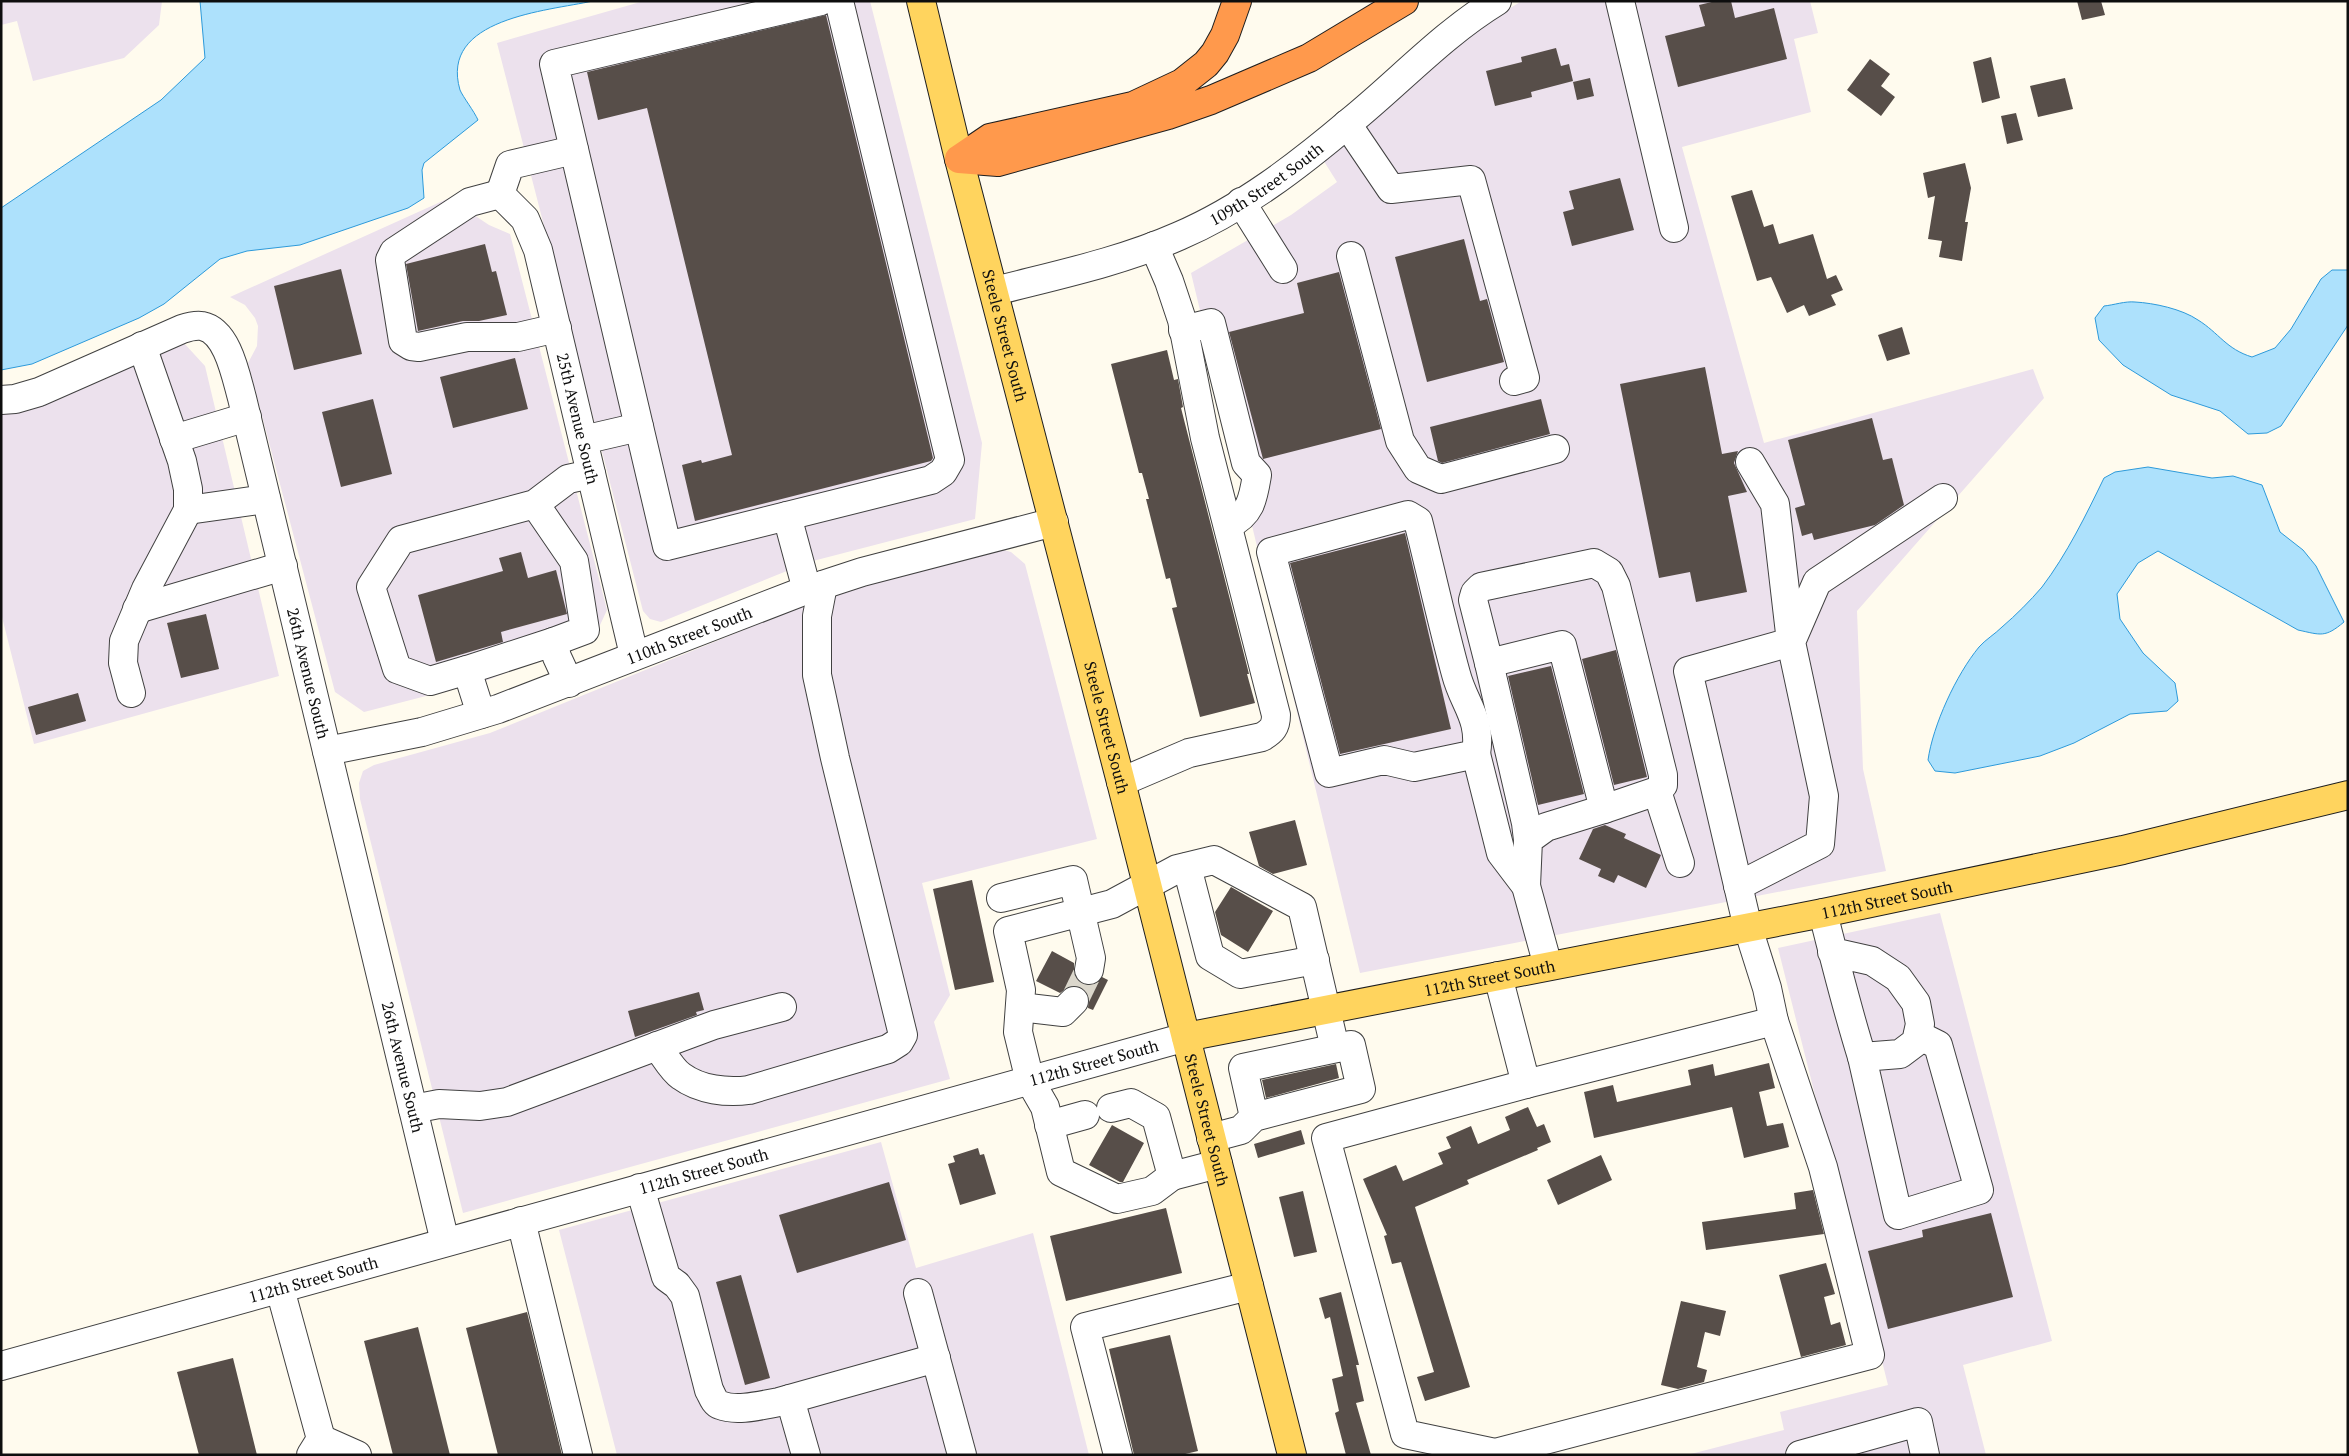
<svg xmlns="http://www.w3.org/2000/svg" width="2349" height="1456" viewBox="0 0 2349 1456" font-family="'PT Serif',serif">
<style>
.industrial{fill:#ece1ed}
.water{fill:#ade1fc;stroke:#2d9ada}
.building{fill:#574e49}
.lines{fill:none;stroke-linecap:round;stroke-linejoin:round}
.minor-tunnel{stroke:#dbd7cc;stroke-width:28;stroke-dasharray:28 14;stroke-linecap:butt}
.minor-casing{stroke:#414141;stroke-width:30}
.major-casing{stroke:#1f1f1f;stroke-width:30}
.highway-casing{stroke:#1f1f1f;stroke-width:30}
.minor{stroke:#fff;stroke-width:28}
.major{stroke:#ffd45e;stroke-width:28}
.highway{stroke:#ff994c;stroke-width:28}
.labels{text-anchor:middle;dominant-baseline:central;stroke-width:5;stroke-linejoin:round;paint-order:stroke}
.street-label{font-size:16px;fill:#0e0e0e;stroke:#fff}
</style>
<rect width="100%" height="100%" fill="#fffbee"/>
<path class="industrial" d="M1,1H162L159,25L124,58L33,81L17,21L1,25Z
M644,1H870L982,443L975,519L809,562L661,622L650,619L643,611L497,43Z
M1522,1H1810L1818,33L1794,39L1811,112L1682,147L1764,443L2033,369L2044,398L1857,611L1863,769L1886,871L1360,973L1191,273L1291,215L1337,182L1320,155L1485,23Z
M458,194L477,217L489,225L510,234L607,610L594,638L488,680L364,712L335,692L248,363L257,346L258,326L255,318L245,305L230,297Z
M183,342L205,366L279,676L34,744L1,613V413Z
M993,547L1011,552L1025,564L1097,839L922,883L950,995L934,1022L950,1079L463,1213L360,799L359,783L363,771L374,765L490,733L857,584Z
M1940,913L2052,1341L1963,1365L1986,1455H1687L1784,1430L1780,1412L1888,1385L1778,948Z
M881,1142L916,1268L1033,1233L1089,1455H617L559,1230Z"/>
<path class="water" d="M200,1H593C547,11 439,18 460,90C463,97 474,111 478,120L424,163L422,170L424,198L408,208L300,245L247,251L220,259L164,304L139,318L32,364L1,370V208L161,100L205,58Z
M2332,270H2348V325L2281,426L2267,433L2248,434L2220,411L2171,395L2123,365L2099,340L2095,318L2104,306C2114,305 2125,301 2135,302C2154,303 2182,309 2198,320C2219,333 2226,349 2252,357L2275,348L2291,329L2321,279Z
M2148,467L2212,478L2233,476L2262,485L2280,532L2303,550L2316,566L2344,622C2325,638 2321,635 2298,630L2158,551L2138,563L2117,594L2120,619L2143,653L2175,683L2178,701L2167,711L2130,714L2074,743L2040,756L1955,773L1935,771L1928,760C1933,725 1956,675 1979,647C1985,640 1995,634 2002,627C2016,615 2030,601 2042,587C2067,554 2086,515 2104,478L2115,472Z"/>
<path class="building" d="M1716,1H1731L1735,18L1774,8L1787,59L1678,87L1665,36L1705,26L1699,5Z
M2077,1H2101L2105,15L2082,20Z
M826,15L933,458L931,461L695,521L682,465L701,460L702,463L732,455L647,108L598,120L587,72Z
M1556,48L1561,66L1569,64L1573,81L1531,92L1532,97L1495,106L1486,71L1522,62L1521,57Z
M1991,57L2000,98L1982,103L1973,62Z
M1870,59L1890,74L1881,86L1895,97L1881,116L1847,90Z
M1590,78L1594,96L1577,100L1573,82Z
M2065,78L2073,109L2038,117L2030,86Z
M2016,113L2023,140L2007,144L2001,116Z
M1965,163L1971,188L1965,222H1968L1962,261L1939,257L1942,241L1928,239L1935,196L1928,198L1923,173Z
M1620,178L1634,230L1572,246L1563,212L1574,209L1569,191Z
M1752,190L1764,227L1773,224L1779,244L1813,234L1827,279L1836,275L1843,290L1831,295L1836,305L1809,316L1804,305L1787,313L1771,277L1757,281L1731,196Z
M1464,239L1480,301L1487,299L1504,362L1427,382L1395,257Z
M485,244L492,272L496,271L507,315L479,321H463L418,331L406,264Z
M341,269L362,354L294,370L274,286Z
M1339,272L1381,429L1263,459L1229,332L1304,313L1297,283Z
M1902,327L1910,354L1887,361L1878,335Z
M1167,350L1174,380L1178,379L1183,407L1181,408L1249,674H1247L1255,703L1200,717L1172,608L1177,607L1170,578L1166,579L1146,499H1149L1142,473H1139L1111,364Z
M515,358L528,409L453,428L440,377Z
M1705,367L1722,454L1738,451L1734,463L1747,492L1728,496L1747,592L1696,602L1690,572L1659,578L1620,384Z
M373,399L392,474L341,487L322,412Z
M1541,399L1550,434L1442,463L1438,461L1430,427Z
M1872,418L1883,460L1892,458L1904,505L1875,525L1814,540L1812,533L1802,536L1795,508L1805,505L1788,440Z
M1405,533L1451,729L1340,754L1290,563Z
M521,552L528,578L556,570L567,614L501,632L503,642L436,662L418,595L503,571L499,558Z
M206,614L219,669L181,678L167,623Z
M1616,650L1647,777L1614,785L1582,659Z
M1551,666L1584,794L1538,805L1508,676Z
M78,693L86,721L36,735L28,707Z
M1295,820L1307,865L1273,874L1259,866L1249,832Z
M1605,825L1626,834L1624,838L1661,855L1646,888L1618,875L1614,883L1598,876L1601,869L1579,859L1593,829Z
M972,880L994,982L955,990L933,889Z
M1231,887L1273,911L1248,952L1221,935L1215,912Z
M1052,951L1074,963V975L1079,982L1087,985L1095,984L1102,977L1108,980L1093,1010L1088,1008L1089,997L1085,990L1078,986H1070L1060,993L1036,981Z
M699,992L704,1010L696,1012L697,1015L635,1037L628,1011Z
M1769,1063L1775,1088L1759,1092L1767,1126L1783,1123L1789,1147L1744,1158L1732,1107L1594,1138L1584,1092L1613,1085L1617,1102L1691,1085L1688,1070L1713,1064L1715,1076Z
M1336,1064L1339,1078L1266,1098L1262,1080Z
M1528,1107L1537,1127L1544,1124L1551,1142L1537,1148L1538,1150L1467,1180L1469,1184L1415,1207L1470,1387L1425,1401L1417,1377L1434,1372L1401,1262L1392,1264L1384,1236L1387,1235L1363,1179L1396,1165L1403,1181L1443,1164L1438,1153L1451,1148L1446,1137L1471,1126L1478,1144L1510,1130L1505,1117Z
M1112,1125L1144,1143L1123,1182H1120L1089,1165Z
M1301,1130L1305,1144L1258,1158L1254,1144Z
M978,1148L980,1155L984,1154L996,1194L960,1205L948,1164L955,1162L953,1156Z
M1601,1155L1612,1180L1558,1205L1547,1180Z
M889,1182L906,1240L797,1273L779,1215Z
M1813,1190L1824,1234L1706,1250L1702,1222L1796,1209L1794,1193Z
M1303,1191L1317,1252L1294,1257L1279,1197Z
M1166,1208L1182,1273L1066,1301L1050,1236Z
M1991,1213L2013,1297L1888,1329L1868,1251L1923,1237L1922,1230Z
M1826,1263L1835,1294L1824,1297L1831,1325L1840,1322L1846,1345L1801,1357L1779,1275Z
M741,1275L770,1378L745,1385L716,1282Z
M1341,1292L1359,1365H1356L1364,1401L1356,1403L1371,1455H1346L1335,1413L1339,1411L1332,1379L1343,1376L1330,1317L1325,1319L1319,1298Z
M1681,1301L1726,1311L1720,1336L1705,1332L1697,1367L1707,1370L1704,1382L1678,1389L1661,1385Z
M527,1312L562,1455H498L466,1328Z
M418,1327L450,1455H393L364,1341Z
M1170,1335L1198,1451L1181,1455H1134L1109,1349Z
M233,1358L257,1455H199L177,1372Z"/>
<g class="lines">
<path class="minor-tunnel" d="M1074,1001L1089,970"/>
<defs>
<g id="minor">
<path d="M821,1L554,64L667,546L931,480L943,472L950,460L839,1"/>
<path d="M1620,1L1674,228"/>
<path d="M1347,124L1391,189L1471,180L1525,378L1514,381"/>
<path id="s1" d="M500,194L525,219L538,250L634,655"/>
<path d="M500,194L470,202L394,252L390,260L403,341L411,346L419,347L467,337H518L557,328"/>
<path d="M500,194L510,165L574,150"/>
<path d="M1241,202L1283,269"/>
<path d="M1351,256L1400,441L1418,469L1441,479L1555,449"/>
<path id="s2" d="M995,291C1057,275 1120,262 1179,236C1242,209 1299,165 1351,121C1400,81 1443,34 1497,1"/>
<path d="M1183,330L1211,323L1246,463L1257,475C1253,499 1251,514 1228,525"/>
<path id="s3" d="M1,400L15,399L39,392L182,329C188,327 195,325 202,326C228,331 236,377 242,398L445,1242"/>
<path d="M174,439L247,417"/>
<path d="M583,440L639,427"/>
<path d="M535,504L574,561L585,630L553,642"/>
<path d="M188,510L266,499"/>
<path d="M1408,515L1418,521C1431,572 1442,623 1456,674C1464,705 1482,718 1476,754L1414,767L1384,760L1329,773L1271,552Z"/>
<path d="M787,516L807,590"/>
<path d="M137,609L283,566"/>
<path d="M1489,663L1473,600L1475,593L1481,587L1594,563L1609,572L1616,586L1663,775V785L1657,791L1604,809"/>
<path d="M467,670L553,642L557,657L569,683"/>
<path d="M131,693L123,663L124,641L146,589L188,510V489L182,461L142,346"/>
<path d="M481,714L467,670L430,681L397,669L371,587L401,540L535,504L568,479L591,474"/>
<path id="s4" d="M327,751L422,732L498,709L801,592L862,572L1054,522"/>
<path d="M1476,754L1501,853L1526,886L1548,966"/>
<path d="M1121,782L1189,753L1262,737C1272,731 1276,727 1276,715L1205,438L1182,320L1169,281L1154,246"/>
<path d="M1657,791L1680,863"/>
<path d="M1187,867L1210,956L1240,974L1315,960"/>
<path d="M1526,886L1528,840L1526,823L1489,663L1562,645L1604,809L1546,827L1528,840"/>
<path d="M1738,886L1820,844L1824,796L1791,642L1817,582L1943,498"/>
<path d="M1001,898L1073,880L1091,958L1089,970"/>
<path d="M1823,913C1835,961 1847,1009 1862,1057L1900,1054L1916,1042L1920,1024L1916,1003L1898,978L1872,961L1832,952"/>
<path d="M1498,976L1526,1084L1774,1021"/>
<path d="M1020,1007L1063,1012L1074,1001"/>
<path d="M657,1046C664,1055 672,1070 681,1076C700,1090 727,1093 749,1090L888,1049L899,1042L903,1035L835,758L817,675V616L823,585"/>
<path d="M1862,1057L1898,1215L1979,1190L1938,1045L1918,1035"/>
<path d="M1526,1084L1326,1138L1405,1434L1495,1453L1870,1355L1823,1167L1774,1021L1767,988L1748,928L1688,671L1791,642L1775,504L1750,462"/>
<path d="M1111,1108L1131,1103L1156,1117L1172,1176L1152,1191L1117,1199L1061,1172L1045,1107L1030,1081L1018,1032L1021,990L1008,931L1112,904L1177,869L1214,860L1302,907L1335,1048"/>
<path d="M413,1109L439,1104L480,1106L507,1102L714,1025L782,1007"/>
<path d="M1049,1125L1085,1115"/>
<path d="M1211,1138L1241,1130L1254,1117L1361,1089L1351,1045L1243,1068L1254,1117"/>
<path d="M1172,1176L1218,1164"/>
<path d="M640,1188L666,1277L677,1285L685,1296L709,1390C712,1395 714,1403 720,1405C737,1412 762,1405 779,1402L936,1358"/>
<path d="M521,1221L578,1455"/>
<path d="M280,1289L321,1439L311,1455"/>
<path d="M918,1293L962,1455"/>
<path id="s5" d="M1,1366L1186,1037"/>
<path d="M790,1399L806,1455"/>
<path d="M321,1439L357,1455"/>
<path d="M1118,1455L1085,1327L1249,1286"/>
<path d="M1800,1455L1918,1422L1925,1455"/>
</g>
<g id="major">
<path id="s6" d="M921,1L959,159L1121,782L1292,1455"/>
<path id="s7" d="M1186,1037L1823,913L2123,850L2348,795"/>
</g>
<path id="highway" d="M959,159L998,162L1168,115L1211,100L1309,58L1404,1
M959,159L990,138L1133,106L1182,83L1206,64L1215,53L1225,35L1237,1"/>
</defs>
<use href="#minor" class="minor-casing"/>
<use href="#major" class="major-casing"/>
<use href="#highway" class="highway-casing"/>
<use href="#minor" class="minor"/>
<use href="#major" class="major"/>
<use href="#highway" class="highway"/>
</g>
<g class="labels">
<g class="street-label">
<text stroke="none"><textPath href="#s2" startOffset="294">109th Street South</textPath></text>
<text stroke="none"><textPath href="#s6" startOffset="345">Steele Street South</textPath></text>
<text stroke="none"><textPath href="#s1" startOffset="242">25th Avenue South</textPath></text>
<text stroke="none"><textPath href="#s4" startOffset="381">110th Street South</textPath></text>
<text stroke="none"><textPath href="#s3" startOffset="585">26th Avenue South</textPath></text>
<text stroke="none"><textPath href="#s6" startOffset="750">Steele Street South</textPath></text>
<text stroke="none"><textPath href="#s7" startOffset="714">112th Street South</textPath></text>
<text stroke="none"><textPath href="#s7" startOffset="309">112th Street South</textPath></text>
<text stroke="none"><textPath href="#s5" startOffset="1134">112th Street South</textPath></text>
<text stroke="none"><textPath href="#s3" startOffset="990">26th Avenue South</textPath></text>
<text stroke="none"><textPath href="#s6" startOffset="1155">Steele Street South</textPath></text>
<text stroke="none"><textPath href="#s5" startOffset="729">112th Street South</textPath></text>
<text stroke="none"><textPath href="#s5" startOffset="324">112th Street South</textPath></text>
</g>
</g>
<rect width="2349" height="1456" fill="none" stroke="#0e0e0e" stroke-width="5"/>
</svg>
